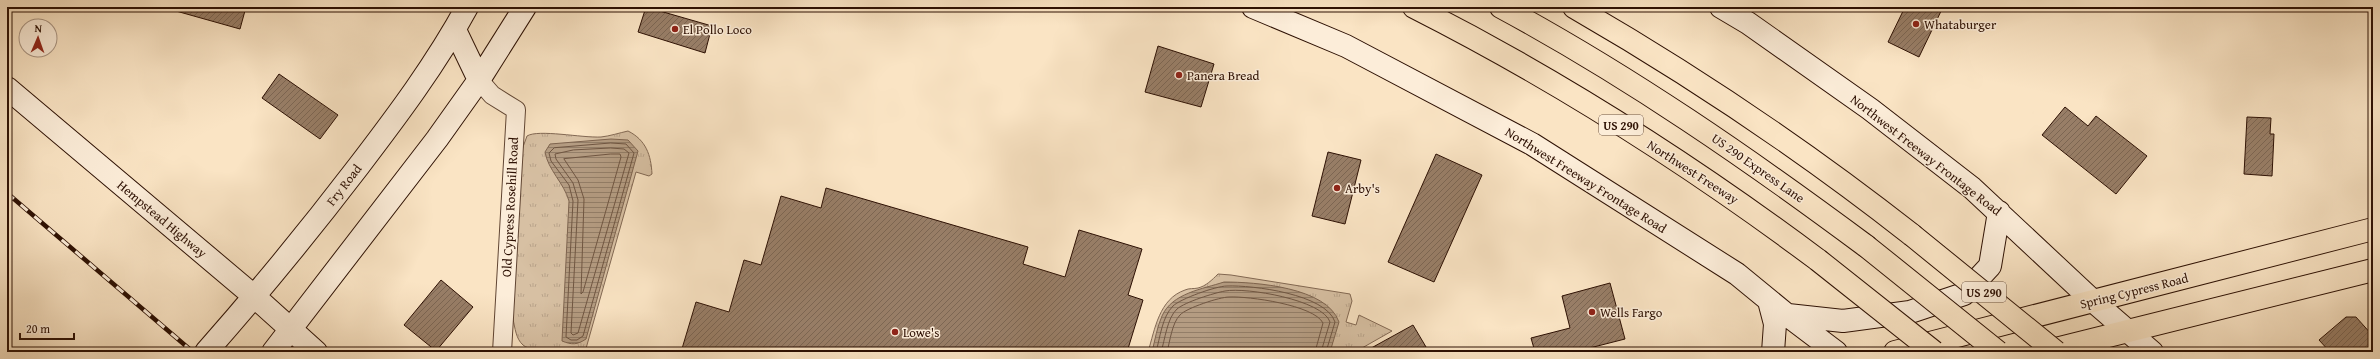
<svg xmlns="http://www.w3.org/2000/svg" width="2380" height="359" viewBox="0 0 2380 359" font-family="'Gentium Book Plus',serif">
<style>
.grass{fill:url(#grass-tufts);stroke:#826853}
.water{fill:url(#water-rules);stroke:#7e644f}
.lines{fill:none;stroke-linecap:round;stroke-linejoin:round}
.shore{stroke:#705642;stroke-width:1}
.building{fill:url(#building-hatch);stroke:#2d1003}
.street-casing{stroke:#604533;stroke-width:20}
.secondary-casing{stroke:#2d1003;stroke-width:24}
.primary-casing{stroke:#2d1003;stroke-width:24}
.highway-casing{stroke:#2d1003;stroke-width:24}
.street{stroke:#fcedd9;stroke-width:18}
.secondary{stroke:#fcedd9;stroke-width:22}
.primary{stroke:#fae4c4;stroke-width:22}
.highway{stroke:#fae4c4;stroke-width:22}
.rail-casing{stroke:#2d1003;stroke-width:4.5}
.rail{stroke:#fcedd9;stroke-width:3;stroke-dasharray:9;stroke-linecap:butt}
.highway-bridge-casing{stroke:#2d1003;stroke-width:24;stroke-linecap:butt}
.highway-bridge{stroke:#fae4c4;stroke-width:22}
.poi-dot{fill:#8f2418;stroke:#fcedd9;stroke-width:1.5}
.labels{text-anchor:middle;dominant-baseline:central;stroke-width:3;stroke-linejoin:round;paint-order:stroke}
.shield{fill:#fcedd9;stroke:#6b5243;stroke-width:1}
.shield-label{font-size:12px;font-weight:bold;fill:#2d1003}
.poi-label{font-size:13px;fill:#2d1003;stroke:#fcedd9;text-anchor:start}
.street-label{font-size:13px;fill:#2d1003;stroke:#fcedd9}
</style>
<defs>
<pattern id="grass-tufts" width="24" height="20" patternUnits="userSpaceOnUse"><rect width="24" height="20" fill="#d7c0a3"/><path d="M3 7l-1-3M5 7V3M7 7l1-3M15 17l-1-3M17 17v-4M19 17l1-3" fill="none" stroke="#b9a48b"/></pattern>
<pattern id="water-rules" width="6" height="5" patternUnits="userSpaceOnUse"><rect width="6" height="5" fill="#b49c82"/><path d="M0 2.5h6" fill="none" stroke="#937e68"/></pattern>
<pattern id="building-hatch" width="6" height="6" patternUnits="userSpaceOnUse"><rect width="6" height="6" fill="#987e67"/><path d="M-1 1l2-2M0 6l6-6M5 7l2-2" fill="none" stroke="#7c6653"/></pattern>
</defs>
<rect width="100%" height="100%" fill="#fae4c4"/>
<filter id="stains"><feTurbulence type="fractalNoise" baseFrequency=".005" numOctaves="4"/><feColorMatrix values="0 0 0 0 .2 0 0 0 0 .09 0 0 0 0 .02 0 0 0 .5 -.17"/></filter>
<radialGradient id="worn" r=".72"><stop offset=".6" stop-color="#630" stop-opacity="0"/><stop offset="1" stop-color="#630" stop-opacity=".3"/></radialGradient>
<path class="grass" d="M628,131C646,140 651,155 652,174L649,176L636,172L585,352C570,352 535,355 523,345C516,339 515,328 513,319L519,158L527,136C538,129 582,138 601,137C610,136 619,133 628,131Z
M1218,274L1231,275L1350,294L1352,301L1346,322L1356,325L1359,315L1392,331L1355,352H1148C1155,329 1159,299 1185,290C1189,288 1194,289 1198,288C1206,286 1212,280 1218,274Z"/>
<path class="water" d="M611,139L628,140L638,151L586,339C577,345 572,345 562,341L569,201C564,183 548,170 545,152L550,144Z
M1224,282C1255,282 1327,287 1339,322L1330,352H1152C1155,340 1157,327 1162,316C1172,293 1203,289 1224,282Z"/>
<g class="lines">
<path class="shore" d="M611,143L626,144L634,153L583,336L577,340H571L566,337L573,201L569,185L551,161L549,153L554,148Z
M611,148L624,149L629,153L578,333L573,335L571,333L578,200L573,183L556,159L555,154L573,150Z
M611,154H620L621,157L583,292L581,294L584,199L578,180L564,159Z
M1156,352C1160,338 1162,317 1173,306C1180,299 1216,286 1227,286C1252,285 1326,294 1335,322L1326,352
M1161,352C1165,340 1167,318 1177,309C1185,302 1214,293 1225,291C1246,287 1323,300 1330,322L1321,352
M1167,352C1170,341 1172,323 1180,315C1186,308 1220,297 1229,297C1248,296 1314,305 1323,323L1315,352"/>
</g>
<path class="building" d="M177,7H246L240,29L176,11Z
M646,7L712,26L705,53L638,32Z
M1905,7H1943L1919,57L1888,42Z
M1158,46L1214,64L1201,107L1145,92Z
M279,74L338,115L320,139L262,98Z
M2065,107L2088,126L2096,116L2147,156L2116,194L2042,135Z
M2247,117L2271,118L2270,134H2274L2272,176L2244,174Z
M1328,152L1361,160L1345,224L1312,216Z
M1436,154L1482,175L1434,282L1388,262Z
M826,188L1028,247L1023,264L1065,277L1079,230L1142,249L1128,295L1143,300L1127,352H681L696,302L729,312L744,260L761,265L781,196L821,208Z
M441,280L473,307L436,351L404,325Z
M1610,283L1625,339L1574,352H1535L1531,338L1570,328L1562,296Z
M2346,317H2356L2373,336V352H2330L2319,340Z
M1413,325L1429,352H1364Z"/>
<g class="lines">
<defs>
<path id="street" d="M479,80L492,95L516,110L502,352"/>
<path id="secondary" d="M1253,7L1346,46L1532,144L1737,274L1787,315L1836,352
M1721,7L1748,23L1870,109L1972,188L2093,301L2152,352
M455,30L479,80
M7,88L255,297L316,352
M1769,301L1775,324L1773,352
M1788,315L1843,321L1910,312L1964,294L1990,266L1999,212
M206,352C259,292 309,231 358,167C397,116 436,64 467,7
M273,352L437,139L479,80L525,7"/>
<path id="primary" d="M1895,352L2373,229
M2044,352L2373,270"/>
<path id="highway" d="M1414,7C1556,79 1691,165 1818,260
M1501,7C1629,76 1749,159 1866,246
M1574,7C1692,75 1805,151 1912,235"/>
</defs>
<use href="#street" class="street-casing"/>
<use href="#secondary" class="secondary-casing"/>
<use href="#primary" class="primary-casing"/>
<use href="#highway" class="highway-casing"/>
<use href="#street" class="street"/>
<use href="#secondary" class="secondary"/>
<use href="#primary" class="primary"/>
<use href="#highway" class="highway"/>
<defs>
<path id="rail" d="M7,193L193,352"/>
</defs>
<use href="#rail" class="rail-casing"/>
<use href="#rail" class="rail"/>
<defs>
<path id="highway-bridge" d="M1912,235L2056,352
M1866,246L1998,352
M1818,260L1934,352"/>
</defs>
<use href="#highway-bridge" class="highway-bridge-casing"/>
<use href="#highway-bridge" class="highway-bridge"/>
</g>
<g class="poi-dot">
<circle cx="1916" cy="24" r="4"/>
<circle cx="675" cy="29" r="4"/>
<circle cx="1179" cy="75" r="4"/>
<circle cx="1337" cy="188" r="4"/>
<circle cx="1592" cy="312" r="4"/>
<circle cx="895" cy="332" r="4"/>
</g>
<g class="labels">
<g class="shield">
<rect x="1599" y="115" width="44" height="20" rx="3"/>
<rect x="1962" y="282" width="44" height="20" rx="3"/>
</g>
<g class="shield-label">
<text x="1621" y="125">US 290</text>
<text x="1984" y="292">US 290</text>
</g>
<g class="poi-label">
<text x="1924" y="24">Whataburger</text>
<text x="683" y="29">El Pollo Loco</text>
<text x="1187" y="75">Panera Bread</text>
<text x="1345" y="188">Arby's</text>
<text x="1600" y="312">Wells Fargo</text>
<text x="903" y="332">Lowe's</text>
</g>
<g class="street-label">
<text transform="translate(1926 155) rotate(38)">Northwest Freeway Frontage Road</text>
<text transform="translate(1758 168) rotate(35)">US 290 Express Lane</text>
<text transform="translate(1693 172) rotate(33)">Northwest Freeway</text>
<text transform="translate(1586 180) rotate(32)">Northwest Freeway Frontage Road</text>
<text transform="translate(344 185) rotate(-52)">Fry Road</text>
<text transform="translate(510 207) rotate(-87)">Old Cypress Rosehill Road</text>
<text transform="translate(162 219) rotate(40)">Hempstead Highway</text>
<text transform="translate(2134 291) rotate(-14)">Spring Cypress Road</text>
</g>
</g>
<rect width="2380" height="359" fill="none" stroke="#fae4c4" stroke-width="24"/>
<rect x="8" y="8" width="2364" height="343" fill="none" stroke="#2d1003" stroke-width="2"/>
<rect x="12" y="12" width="2356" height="335" fill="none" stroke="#2d1003"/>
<g transform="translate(38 38) rotate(2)"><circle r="19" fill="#fcedd9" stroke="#a99583"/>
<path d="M0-3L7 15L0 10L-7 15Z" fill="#8f2418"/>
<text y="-6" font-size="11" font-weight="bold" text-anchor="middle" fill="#2d1003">N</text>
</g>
<path d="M20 333v6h54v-6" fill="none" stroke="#2d1003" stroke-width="2"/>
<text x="26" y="333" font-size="12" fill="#2d1003" stroke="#fcedd9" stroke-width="3" paint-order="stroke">20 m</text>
<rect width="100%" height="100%" filter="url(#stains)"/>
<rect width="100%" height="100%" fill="url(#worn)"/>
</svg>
